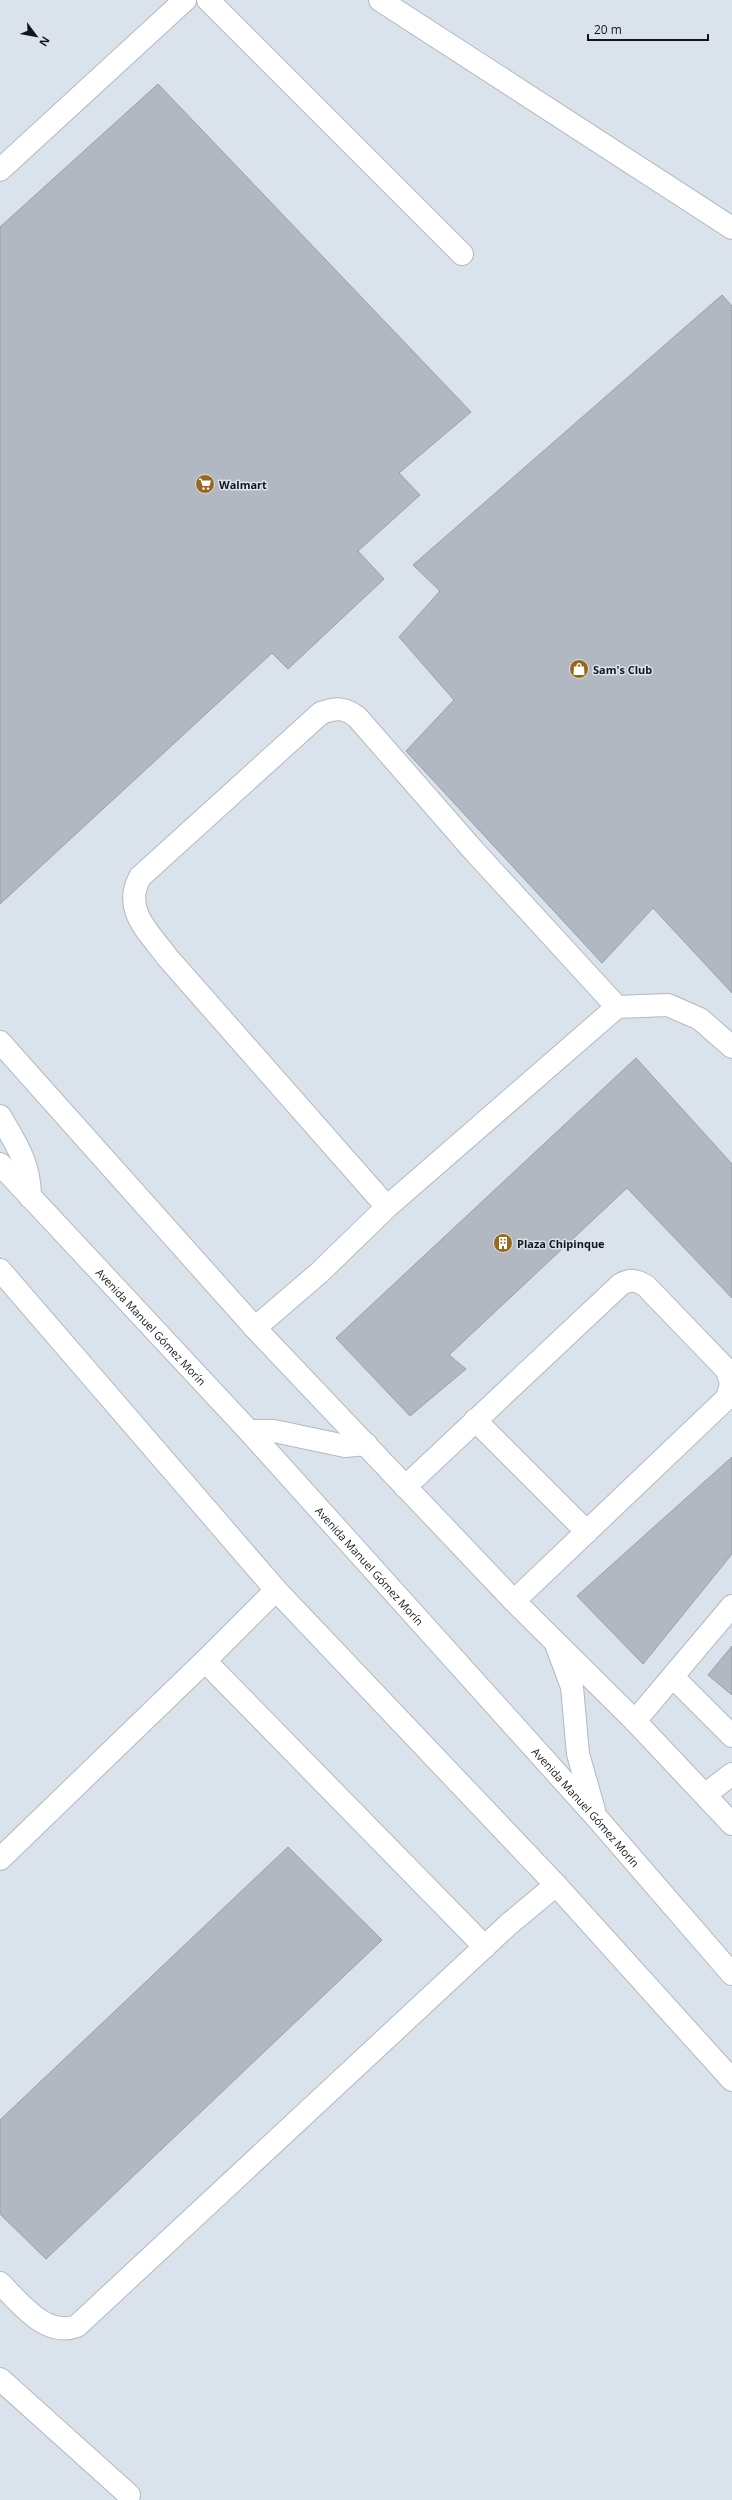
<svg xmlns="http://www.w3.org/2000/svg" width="732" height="2500" viewBox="0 0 732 2500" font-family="'Open Sans',sans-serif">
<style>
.building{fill:#b1b8c1;stroke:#989fa7}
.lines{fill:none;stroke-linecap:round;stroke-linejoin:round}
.service-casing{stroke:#b2b9c1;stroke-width:24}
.minor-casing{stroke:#b2b9c1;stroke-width:24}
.tertiary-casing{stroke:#b2b9c1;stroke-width:24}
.secondary-casing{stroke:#b2b9c1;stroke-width:24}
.service{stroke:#fff;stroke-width:22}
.minor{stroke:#fff;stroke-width:22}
.tertiary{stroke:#fff;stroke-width:22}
.secondary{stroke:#fff;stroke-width:22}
.labels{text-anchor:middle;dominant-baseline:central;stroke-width:3;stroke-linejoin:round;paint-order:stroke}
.poi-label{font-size:11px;font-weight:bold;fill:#131619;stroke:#dae2eb;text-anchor:start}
.street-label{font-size:11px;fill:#131619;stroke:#dae2eb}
</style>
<rect width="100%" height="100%" fill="#dae2eb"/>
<path class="building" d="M158,84L471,412L399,473L420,495L358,551L384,579L288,669L272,653L0,904V227Z
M722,295L732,306V993L653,908L602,963L406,751L454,700L399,637L440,591L413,565Z
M636,1058L732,1164V1298L627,1188L449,1355L466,1369L410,1416L336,1338Z
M732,1457V1554L643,1664L577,1596Z
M732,1646V1695L708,1675Z
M288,1847L382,1940L46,2259L0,2214V2120Z"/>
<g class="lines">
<defs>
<path id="service" d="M208,0L462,254
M380,0L732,228
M0,170L185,0
M387,1207L168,958C149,932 122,910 140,877L321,713C336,708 344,707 357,717L474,851L617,1007
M255,1328L319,1273L387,1207L617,1007L668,1005L700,1019L732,1047
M475,1420L587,1532
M405,1487L621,1284C631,1279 636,1280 646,1286L725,1368C732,1380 732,1387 726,1399L514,1601
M205,1661L276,1590
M673,1677L732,1736
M635,1721L732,1606
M706,1794L732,1774
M0,1859L205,1661L485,1947
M0,2283C20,2303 46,2338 77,2326L509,1924L556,1885"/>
<path id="minor" d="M0,2379L129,2495"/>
<path id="tertiary" d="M0,1042L255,1328L514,1601L635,1721L732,1824"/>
<g id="secondary">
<path d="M0,1116C16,1144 30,1163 30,1197"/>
<path id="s1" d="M0,1164L249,1431L597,1818L732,1974"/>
<path d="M0,1270L276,1590L556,1885L732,2080"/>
<path d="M249,1431H274L345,1446L366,1444"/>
<path d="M556,1644L572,1687L578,1754L594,1810"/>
</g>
</defs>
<use href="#service" class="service-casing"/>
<use href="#minor" class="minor-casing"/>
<use href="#tertiary" class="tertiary-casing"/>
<use href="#secondary" class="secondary-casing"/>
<use href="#service" class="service"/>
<use href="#minor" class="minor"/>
<use href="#tertiary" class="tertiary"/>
<use href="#secondary" class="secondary"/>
</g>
<defs>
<symbol id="supermarket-disc" viewBox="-11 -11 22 22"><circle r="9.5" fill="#99671a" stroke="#dae2eb"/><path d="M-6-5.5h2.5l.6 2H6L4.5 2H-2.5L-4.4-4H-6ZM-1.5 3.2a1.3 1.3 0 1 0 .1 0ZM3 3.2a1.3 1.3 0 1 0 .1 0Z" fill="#fff"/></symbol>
<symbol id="shop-disc" viewBox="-11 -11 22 22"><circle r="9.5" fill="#99671a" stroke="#dae2eb"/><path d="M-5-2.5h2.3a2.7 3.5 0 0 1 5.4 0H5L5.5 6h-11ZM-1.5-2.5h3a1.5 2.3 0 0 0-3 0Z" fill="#fff"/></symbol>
<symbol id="building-disc" viewBox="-11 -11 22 22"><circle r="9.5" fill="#99671a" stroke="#dae2eb"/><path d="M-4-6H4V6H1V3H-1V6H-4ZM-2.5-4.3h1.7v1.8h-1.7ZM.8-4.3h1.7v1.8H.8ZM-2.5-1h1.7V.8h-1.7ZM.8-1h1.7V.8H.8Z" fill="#fff"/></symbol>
</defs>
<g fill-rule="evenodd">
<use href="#supermarket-disc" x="194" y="473" width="22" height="22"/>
<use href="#shop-disc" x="568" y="658" width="22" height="22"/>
<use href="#building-disc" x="492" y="1232" width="22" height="22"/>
</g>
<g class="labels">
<g class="poi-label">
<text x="219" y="484">Walmart</text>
<text x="593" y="669">Sam's Club</text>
<text x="517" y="1243">Plaza Chipinque</text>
</g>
<g class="street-label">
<text stroke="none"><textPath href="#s1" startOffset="222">Avenida Manuel Gómez Morín</textPath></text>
<text stroke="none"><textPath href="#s1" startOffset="546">Avenida Manuel Gómez Morín</textPath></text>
<text stroke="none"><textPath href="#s1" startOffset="870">Avenida Manuel Gómez Morín</textPath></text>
</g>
</g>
<g transform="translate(36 36) rotate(122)" stroke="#dae2eb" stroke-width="3" paint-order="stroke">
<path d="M0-3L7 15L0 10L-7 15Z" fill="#131619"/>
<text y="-6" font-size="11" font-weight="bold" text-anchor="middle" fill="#131619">N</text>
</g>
<path d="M588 34v6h120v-6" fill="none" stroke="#131619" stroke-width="2"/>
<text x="594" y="34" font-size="12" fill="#131619" stroke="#dae2eb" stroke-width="3" paint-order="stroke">20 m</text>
</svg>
